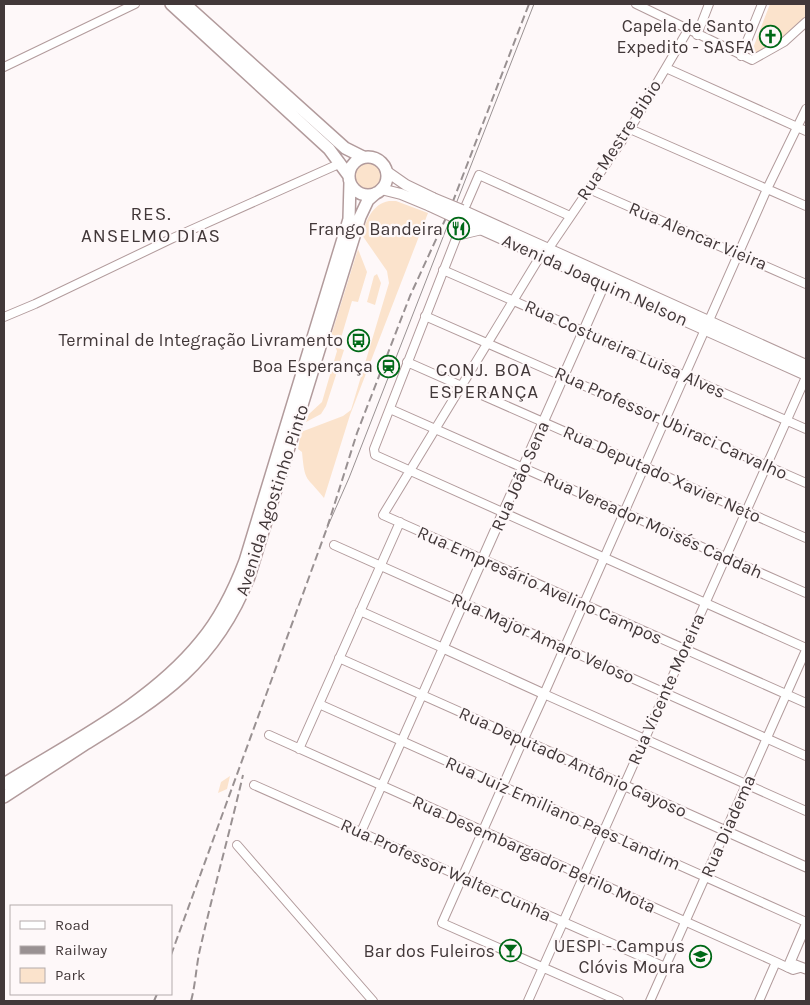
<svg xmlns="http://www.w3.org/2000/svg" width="810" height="1005" viewBox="0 0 810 1005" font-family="Karla,sans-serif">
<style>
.green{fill:#fbe3cc}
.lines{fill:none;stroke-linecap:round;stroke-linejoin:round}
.minor-casing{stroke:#b29b9c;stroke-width:10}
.tertiary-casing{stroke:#b29b9c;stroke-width:11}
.secondary-casing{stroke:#b29b9c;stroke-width:12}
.primary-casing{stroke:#b29b9c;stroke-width:14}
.minor{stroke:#fff;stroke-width:8}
.tertiary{stroke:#fff;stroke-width:9}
.secondary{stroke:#fff;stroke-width:10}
.primary{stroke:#fff;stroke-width:11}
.tram{stroke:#999192;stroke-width:1}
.rail{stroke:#999192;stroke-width:2;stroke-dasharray:8 4;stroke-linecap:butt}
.secondary-bridge-casing{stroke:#b29b9c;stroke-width:12;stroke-linecap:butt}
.secondary-bridge{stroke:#fff;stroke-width:10}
.labels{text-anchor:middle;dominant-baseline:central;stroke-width:4.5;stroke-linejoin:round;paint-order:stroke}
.poi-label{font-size:18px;fill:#423839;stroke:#fef8f9;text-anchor:end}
.street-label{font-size:18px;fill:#423839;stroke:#fef8f9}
.neighbourhood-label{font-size:19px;letter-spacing:1px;fill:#423839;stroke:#fef8f9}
</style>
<rect width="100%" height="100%" fill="#fef8f9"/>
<path class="green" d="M770,4H806V17C792,31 770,53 750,56Z
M352 176a16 16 0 1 1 32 0a16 16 0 1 1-32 0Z
M389,201H396L428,213L350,415L324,498C306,475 305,484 302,452L298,449L301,432L343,416L351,410L389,283L387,271L362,235C366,221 372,204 389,201Z
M358,249L367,272L358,302L352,301L338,348L344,350L326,406L321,414L306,422L309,414L322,402L337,351L331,336Z
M377,274L381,283L375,305L367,302L374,276Z
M230,776L227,789L218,793L221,782Z"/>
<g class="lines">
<defs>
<path id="minor" d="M636,4L752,60L784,42L806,22
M697,35L709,4
M741,56L762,4
M4,67L135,4
M666,68L806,131
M806,109L767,189L544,694L806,811
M630,129L806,206
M589,189L806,284
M466,205L479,175L570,216
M482,230L457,236L374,449L375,455L806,648
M549,248L630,129L688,30
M541,255L383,515L806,703
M443,270L806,429
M425,316L806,483
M4,317L35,304L173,238L341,163
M407,362L806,538
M390,409L806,593
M334,545L806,756
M360,611L443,648L361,832
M339,658L523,740L442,923L619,1001
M319,704L806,922
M269,735L776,962L793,970L800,968
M299,749L400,522
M254,785L665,967
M237,845L373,1001
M528,1001L806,377
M650,1001L806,650
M759,1001L776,962"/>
<path id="tertiary" d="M607,278L443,648L544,694L523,740L806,867
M790,963L806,969
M788,967L806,925"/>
<path id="secondary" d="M386,171L406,185L433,198
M381,189L401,194L430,206
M462,210L806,365
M458,219L806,375"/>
<path id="primary" d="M171,4L329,149L349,176
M185,4L345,148L363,157
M349 176a19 19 0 1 1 38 0a19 19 0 1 1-38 0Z
M4,784C71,742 150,704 201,641C221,617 234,590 245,561L349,219L350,182
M4,797C32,779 59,761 87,743C162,697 215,663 249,577L360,217L368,200L376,193"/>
</defs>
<use href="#minor" class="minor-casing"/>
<use href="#tertiary" class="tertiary-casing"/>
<use href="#secondary" class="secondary-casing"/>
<use href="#primary" class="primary-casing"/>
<use href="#minor" class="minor"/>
<use href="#tertiary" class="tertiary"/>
<use href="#secondary" class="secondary"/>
<use href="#primary" class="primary"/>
<path class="tram" d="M327,528L349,478L534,4"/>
<path class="rail" d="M171,955L327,528L357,433L410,296L450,209L529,4
M154,1001L157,994
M191,1001C196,983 196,964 201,945C214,888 230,831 243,775"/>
<defs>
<path id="secondary-bridge" d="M433,198L462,210
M430,206L458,219"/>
</defs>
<use href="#secondary-bridge" class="secondary-bridge-casing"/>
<use href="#secondary-bridge" class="secondary-bridge"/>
</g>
<defs>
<symbol id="church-ring" viewBox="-11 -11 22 22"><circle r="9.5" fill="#fef8f9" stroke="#006917" stroke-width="1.5"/><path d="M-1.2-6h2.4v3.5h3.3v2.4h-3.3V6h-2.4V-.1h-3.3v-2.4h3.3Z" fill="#006917"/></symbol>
<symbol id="restaurant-ring" viewBox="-11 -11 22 22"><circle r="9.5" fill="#fef8f9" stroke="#006917" stroke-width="1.5"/><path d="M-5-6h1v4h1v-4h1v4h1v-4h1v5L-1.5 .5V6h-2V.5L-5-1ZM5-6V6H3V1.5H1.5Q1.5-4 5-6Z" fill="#006917"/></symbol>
<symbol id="bus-ring" viewBox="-11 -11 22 22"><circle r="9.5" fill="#fef8f9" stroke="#006917" stroke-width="1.5"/><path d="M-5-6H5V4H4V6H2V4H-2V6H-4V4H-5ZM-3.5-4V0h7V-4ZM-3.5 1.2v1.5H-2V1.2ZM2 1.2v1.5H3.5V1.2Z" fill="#006917"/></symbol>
<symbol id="station-ring" viewBox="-11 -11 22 22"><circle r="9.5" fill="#fef8f9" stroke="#006917" stroke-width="1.5"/><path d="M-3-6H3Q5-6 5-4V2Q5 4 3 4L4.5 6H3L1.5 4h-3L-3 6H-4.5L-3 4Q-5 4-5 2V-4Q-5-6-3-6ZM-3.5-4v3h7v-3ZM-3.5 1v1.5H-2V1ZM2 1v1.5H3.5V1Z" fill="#006917"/></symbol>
<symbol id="bar-ring" viewBox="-11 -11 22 22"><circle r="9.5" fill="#fef8f9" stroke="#006917" stroke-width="1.5"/><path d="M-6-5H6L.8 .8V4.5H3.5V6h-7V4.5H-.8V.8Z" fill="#006917"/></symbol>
<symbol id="university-ring" viewBox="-11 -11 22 22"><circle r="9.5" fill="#fef8f9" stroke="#006917" stroke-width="1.5"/><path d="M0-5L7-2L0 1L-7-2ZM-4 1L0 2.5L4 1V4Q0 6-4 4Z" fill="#006917"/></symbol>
</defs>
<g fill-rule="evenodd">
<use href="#church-ring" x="758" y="24" width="25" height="25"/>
<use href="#restaurant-ring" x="446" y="216" width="25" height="25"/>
<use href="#bus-ring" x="346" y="328" width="25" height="25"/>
<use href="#station-ring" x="376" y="354" width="25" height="25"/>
<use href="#bar-ring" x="498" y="938" width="25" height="25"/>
<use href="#university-ring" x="688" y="944" width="25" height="25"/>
</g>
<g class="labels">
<g class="poi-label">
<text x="754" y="26">Capela de Santo<tspan x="754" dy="21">Expedito - SASFA</tspan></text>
<text x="443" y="229">Frango Bandeira</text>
<text x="343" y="340">Terminal de Integração Livramento</text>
<text x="373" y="366">Boa Esperança</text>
<text x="685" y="946">UESPI - Campus<tspan x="685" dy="21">Clóvis Moura</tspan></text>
<text x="495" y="951">Bar dos Fuleiros</text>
</g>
<g class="street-label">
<text transform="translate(619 140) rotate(-57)">Rua Mestre Bibio</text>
<text transform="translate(698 236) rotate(23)">Rua Alencar Vieira</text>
<text transform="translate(595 280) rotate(24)">Avenida Joaquim Nelson</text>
<text transform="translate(625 349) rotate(24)">Rua Costureira Luisa Alves</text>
<text transform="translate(671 423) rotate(24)">Rua Professor Ubiraci Carvalho</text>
<text transform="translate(662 474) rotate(24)">Rua Deputado Xavier Neto</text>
<text transform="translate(520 476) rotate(-66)">Rua João Sena</text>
<text transform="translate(272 500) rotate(-72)">Avenida Agostinho Pinto</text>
<text transform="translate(653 525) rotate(24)">Rua Vereador Moisés Caddah</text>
<text transform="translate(540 585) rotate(24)">Rua Empresário Avelino Campos</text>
<text transform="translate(543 638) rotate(24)">Rua Major Amaro Veloso</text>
<text transform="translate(666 689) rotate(-66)">Rua Vicente Moreira</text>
<text transform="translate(573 762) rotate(24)">Rua Deputado Antônio Gayoso</text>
<text transform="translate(563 813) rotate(24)">Rua Juiz Emiliano Paes Landim</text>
<text transform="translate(728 826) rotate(-66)">Rua Diadema</text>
<text transform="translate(534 854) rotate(24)">Rua Desembargador Berilo Mota</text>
<text transform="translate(446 870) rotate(24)">Rua Professor Walter Cunha</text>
</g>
<g class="neighbourhood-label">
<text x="151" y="214">RES.<tspan x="151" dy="22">ANSELMO DIAS</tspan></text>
<text x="484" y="370">CONJ. BOA<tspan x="484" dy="22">ESPERANÇA</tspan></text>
</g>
</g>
<rect width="810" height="1005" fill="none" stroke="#423839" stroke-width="10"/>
<rect x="10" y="905" width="162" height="90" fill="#fef8f9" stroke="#b3abac"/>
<rect x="20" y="921" width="25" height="8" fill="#ffffff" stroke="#b3abac"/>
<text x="55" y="930" font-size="15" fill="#423839">Road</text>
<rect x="20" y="946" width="25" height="8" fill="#999192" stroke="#b3abac"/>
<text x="55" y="955" font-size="15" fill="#423839">Railway</text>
<rect x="20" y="968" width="25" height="15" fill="#fbe3cc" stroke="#b3abac"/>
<text x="55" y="980" font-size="15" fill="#423839">Park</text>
</svg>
